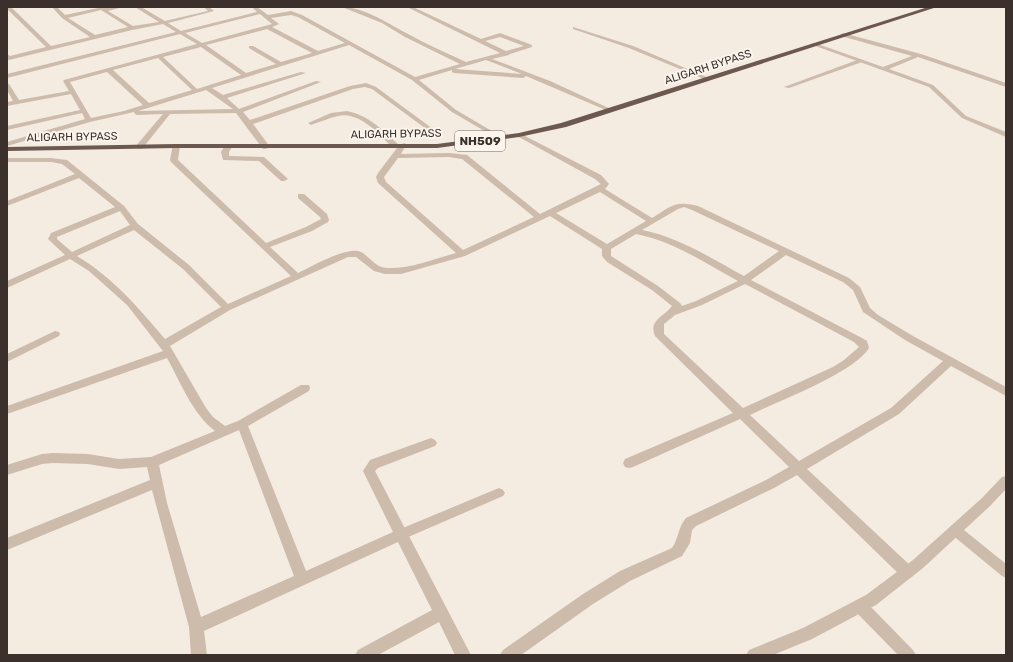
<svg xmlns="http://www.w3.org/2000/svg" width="1013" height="662" viewBox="0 0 1013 662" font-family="Rubik,sans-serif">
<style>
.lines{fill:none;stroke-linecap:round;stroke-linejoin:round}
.service{fill:#cdbbac;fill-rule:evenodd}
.minor{fill:#cdbbac;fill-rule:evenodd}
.tertiary{fill:#cdbbac;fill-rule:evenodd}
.trunk{fill:#6c584f;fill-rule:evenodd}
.labels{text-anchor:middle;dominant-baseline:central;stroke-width:4;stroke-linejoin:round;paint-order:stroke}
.far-street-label{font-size:11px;fill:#3b302b;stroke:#fbf5ee}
.shield{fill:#fbf5ee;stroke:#756b66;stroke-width:1}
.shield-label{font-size:12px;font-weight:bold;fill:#3b302b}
</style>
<rect width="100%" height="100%" fill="#f4ebe1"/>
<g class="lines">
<path class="service" d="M860,59L862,60V62L789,88L784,87Z
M499,488L503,490L505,493L503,496L406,538L402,539L398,538L396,534L398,530Z
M955,525L959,526L1006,564V578L1002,576L951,534L949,530L951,526Z"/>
<path class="minor" d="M7,7H11L51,46L90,37L62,18L52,7H57L65,15L98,8L97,7L105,8L123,7L108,11L133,26L159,22L135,7H141L165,21L208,11L204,7H209L214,11L168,23L181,31L257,12L252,7H257L268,15L291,11L302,15L415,77L460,64L405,37L382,23L342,7C365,7 390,25 410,35C428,45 447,53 466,62L500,53L407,7H413L481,39L500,33L532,45V47L510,54L509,55L492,59L550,81L613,110L608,111L526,76L523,78L454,73L452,72V70L419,80L456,110L502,137L503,138L500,140L452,112L412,80L349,45L212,88L223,95L301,72L306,73L227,98L239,109L316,81L321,82L243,112L250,120L350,86L366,83L376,87L433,129V131H429L372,89L365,87L353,89L253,124L270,147L266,149H263L236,113L170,114L142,149H139L135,147L163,114L137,115L135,114L134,112L90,122L7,146V142L85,119L82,113L7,130V126L80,110L71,94L7,106V102L13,101L7,90V83L9,84L19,100L69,91L63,81L64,80L197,44L180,34L7,78V74L176,32L163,24L132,30L9,60L7,59V54L10,56L46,47L7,9ZM101,10L128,27L95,35L68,18ZM260,14L272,24L202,43L185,33ZM291,15L298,17L345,43L318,51L272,27L279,24L271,18ZM267,29L312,53L281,62L253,46H249V48L276,64L246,73L206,45ZM500,37L524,46L506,51L485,41ZM201,47L241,75L197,89L163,57ZM158,58L192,90L149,103L113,70ZM486,60L522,74L455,69ZM107,72L143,105L124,111L91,118L70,82ZM206,90L233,109L138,111Z
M573,27L633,46L709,78L704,79L629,48L573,29Z
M843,33L921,54L1006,83V87L918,57L889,69L933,85L966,116L1006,132V137L962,118L929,87L810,44L815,43L883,67L912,56L841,36L840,35Z
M347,111C368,115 384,131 399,145L405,143L406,145L401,154L449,153L467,155L540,214L601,184L595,179L517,136V134H521L601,175L609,184L605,189L652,218C671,206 675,200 698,206L849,278L860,287L870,308L878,315L913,336L1006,387V396L951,366L899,414L807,469L912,567L914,572L912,577L907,578L902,577L797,475L774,488L696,526L692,530L690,543L682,556L630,581L593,604L521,655H500L503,650L583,594L620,571L672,548C679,538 678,527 686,518L766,480L789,467L740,419L633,467L629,468L625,467L623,463L625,459L733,413L655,336C648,320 665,316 672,306L652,290L607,262L602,256V249L550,216L465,256L401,274H385L374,271L356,257H348L230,310L170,346L206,408L213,417L225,426L238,421L301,385H309L310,388L309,391L248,426L306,571L393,532L363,471L370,460L431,438L435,440L437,443L435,446L378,468L375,471L471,655H455L439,622L378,655H355L358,650L432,610L398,542L204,631L207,655H191L189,627L152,490L7,550V538L150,480L147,467L119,469L88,464L53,463L42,464L7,475V465L42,454L53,453L88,454L119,459L151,457L215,431C192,413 181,383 167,358L7,414V406L163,351L127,305L89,271L70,259L7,288V281L65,255L48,239L51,233L115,207L79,178L7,206V201L75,174L62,164L51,162H7V158H51L67,160L124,206L138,224L189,265L228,304L291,276L171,162L170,160L173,144H176L180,146L178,160L266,243L306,227L321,219L320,217L298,198V194H304L327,214L329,220L328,222L312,231L270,247L298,273C311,267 348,245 361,252C370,257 376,268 387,268C410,269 434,259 456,253L378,183L376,177L378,173L397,148H393C379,134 359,111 338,116C329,118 320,122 311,125L308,123L331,113ZM449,157L462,159L534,217L463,250L386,182L384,177L398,158ZM600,192L646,221L607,244L556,213ZM684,207L692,210L779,251L744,276C712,259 679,237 642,230L678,209ZM120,211L130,225L72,252L57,239V237ZM134,230L183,269L221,307L165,339C138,307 113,278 77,256ZM636,234C673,241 705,263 738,281L696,301L682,306L680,303L658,286L611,256V249ZM786,255L843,282L853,290L863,312L905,340L943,361L891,408L799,461L750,415C778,401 854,373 869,348L867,341L862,338L751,280ZM745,284L854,342L859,347L844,360L833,367L743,408L664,334V324L675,315L702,305ZM239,430L294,576L201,617L167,503L159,465Z
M225,145H231L232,147L229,152V156L264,157L288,179L284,181H281L259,161L223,160L221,152Z
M55,331L59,332L60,334L59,336L7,362V354Z
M860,599L865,601L913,650L916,655H898L855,611L853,606L855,601Z"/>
<path class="tertiary" d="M1006,476V489L990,506L923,568L876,605L812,639L773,655H746L749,650L803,628L866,595L913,560L982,498L1002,477Z"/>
<path class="trunk" d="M928,7H937L566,127L519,137L437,148H176L7,151V147L176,144H437L519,133L561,123Z"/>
</g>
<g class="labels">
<g class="far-street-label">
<text transform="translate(708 67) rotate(-18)">ALIGARH BYPASS</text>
<text transform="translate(396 134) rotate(-1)">ALIGARH BYPASS</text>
<text transform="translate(72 137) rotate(-1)">ALIGARH BYPASS</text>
</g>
<rect class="shield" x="455" y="131" width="50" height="20" rx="3"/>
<g class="shield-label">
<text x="480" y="141">NH509</text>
</g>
</g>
<rect width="1013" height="662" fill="none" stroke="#3b302b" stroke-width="16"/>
</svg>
